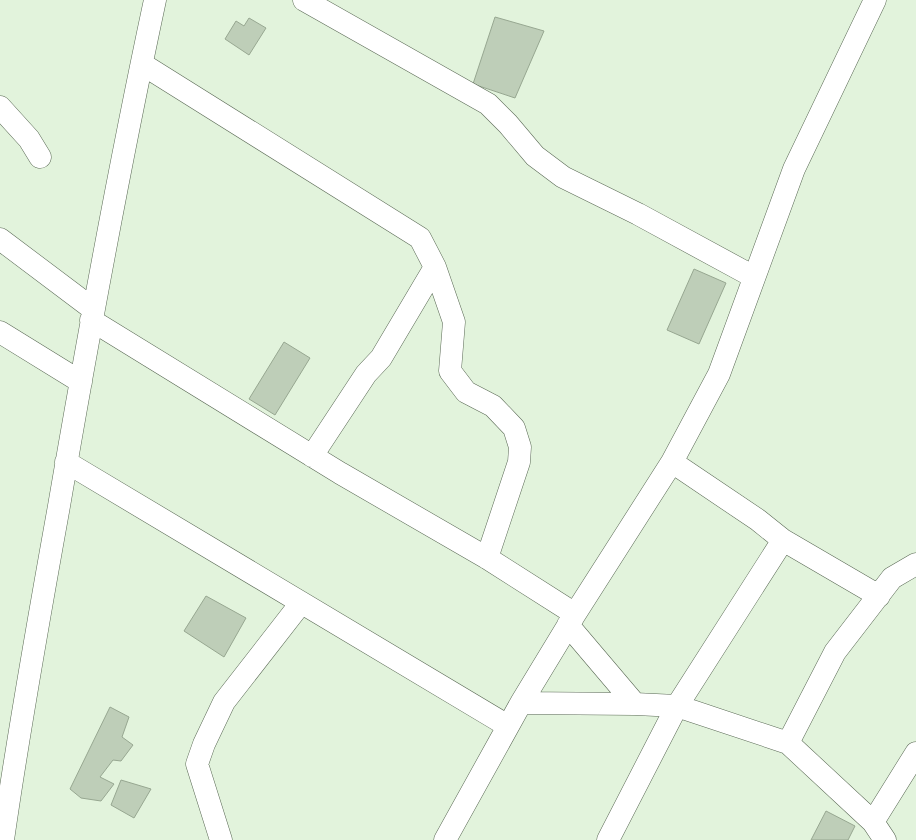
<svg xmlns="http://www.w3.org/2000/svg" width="916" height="840" viewBox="0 0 916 840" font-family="'Alegreya Sans',sans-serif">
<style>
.building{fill:#beceb8;stroke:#97a791}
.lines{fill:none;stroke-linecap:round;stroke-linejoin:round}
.minor-casing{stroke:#5a6955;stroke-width:23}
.minor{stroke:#fff;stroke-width:22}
</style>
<rect width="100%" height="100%" fill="#e2f3dc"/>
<path class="building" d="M495,17L544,31L515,98L473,84Z
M249,18L266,28L249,55L225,39L236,21L244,26Z
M694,269L726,283L699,344L667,330Z
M284,342L310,358L275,415L249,399Z
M206,596L246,618L224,657L184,631Z
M110,707L129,717L122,737L133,745L121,761L113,760L100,777L114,784L101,801L81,798L70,789Z
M121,780L151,789L134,818L111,805Z
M826,811L855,826L848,840H811Z"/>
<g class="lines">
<defs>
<path id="minor" d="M304,0L488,104L508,124L535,156L563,177L638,214L754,277
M142,64L420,238L435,267L454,322L450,371L466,392L493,406L514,428L520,447L519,462L487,558
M0,107L29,139L40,157
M0,239L93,309
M91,320L340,473L487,558L575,614
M0,332L81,382
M312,456L366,374L381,358L435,267
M66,462L508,726
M672,462L758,520L783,540L879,596
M568,625L635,704
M521,703L635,704L677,706L788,743
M873,822L916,753
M3,840C19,728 39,617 59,506C88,337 119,168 155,0
M221,840L197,764L204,744L224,702L301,603
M445,840L521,703L575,614L672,462L719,374L794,169L875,0
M608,840L677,706L783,540
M885,840L873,822L788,743L835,652L892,578L916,564"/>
</defs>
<use href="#minor" class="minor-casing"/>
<use href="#minor" class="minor"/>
</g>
</svg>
